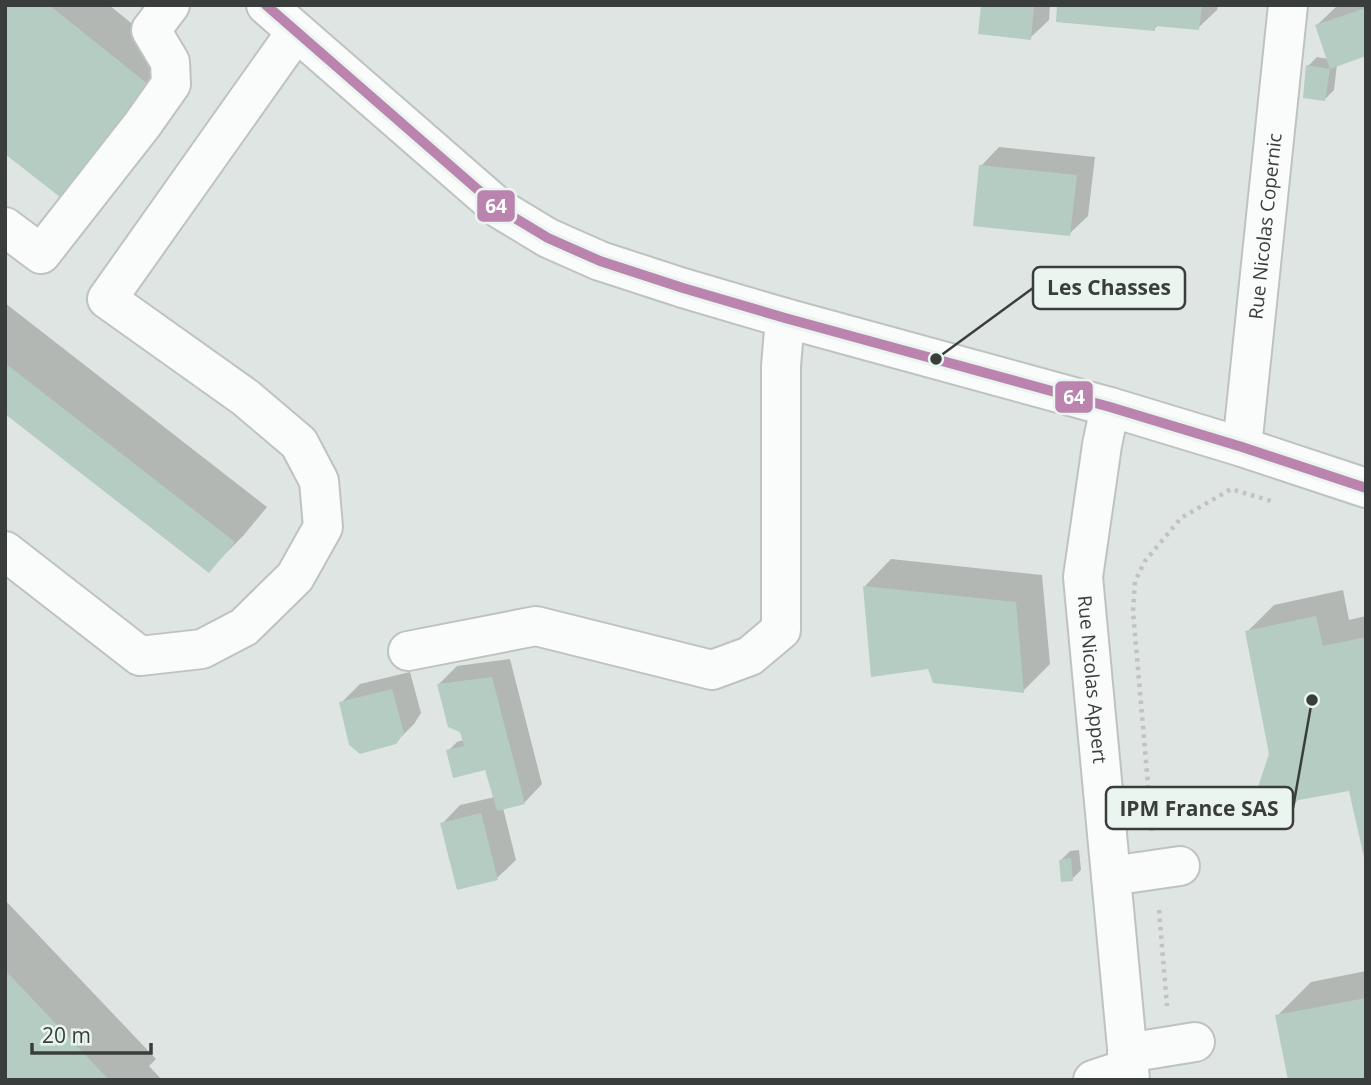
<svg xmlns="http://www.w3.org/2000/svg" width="1371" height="1085" viewBox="0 0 1371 1085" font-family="'Open Sans',sans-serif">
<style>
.shadow{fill:#0003}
.building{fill:#b4ccc1}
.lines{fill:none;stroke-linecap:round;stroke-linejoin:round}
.minor-casing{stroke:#bec3c0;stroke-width:42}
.path{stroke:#c1c3c2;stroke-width:4.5;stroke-dasharray:3.5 5;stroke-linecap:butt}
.minor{stroke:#fafbfb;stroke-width:38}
.bus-1-casing{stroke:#eaf5ef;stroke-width:16}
.bus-1{stroke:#ba84ae;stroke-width:10}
.labels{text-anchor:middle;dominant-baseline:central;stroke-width:7;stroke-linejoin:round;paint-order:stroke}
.street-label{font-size:19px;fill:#393e3c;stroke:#eaf5ef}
.leader{fill:none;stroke:#393e3c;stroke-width:2.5}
.callout-dot{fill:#393e3c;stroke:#eaf5ef;stroke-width:2.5}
.callout{fill:#eaf5ef;stroke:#393e3c;stroke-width:2.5}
.callout-label{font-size:21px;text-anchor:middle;font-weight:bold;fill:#393e3c}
.line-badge{stroke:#eaf5ef;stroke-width:2.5}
.badge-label{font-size:19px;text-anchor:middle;font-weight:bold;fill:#fff}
</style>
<rect width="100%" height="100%" fill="#dfe5e2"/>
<path class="shadow" d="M5,5H109L151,39L171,69L83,180Z
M983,5H1050L1049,20L1030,38Z
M1059,5H1218L1217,10L1198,28L1159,24L1154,29Z
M1340,5H1366V55L1337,64L1334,90L1325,99L1308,66L1317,57L1328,59L1317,25L1336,7Z
M999,147L1095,157L1088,216L1069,234L981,166Z
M5,303L267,507L243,536L209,570L5,412Z
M891,559L1042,575L1050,664L1023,691L930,667L865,586Z
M1343,590L1349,620L1366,616V864L1351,789L1298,799L1294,806L1285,815L1247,632L1274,605Z
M510,659L542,784L524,803L503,808L516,860L497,878L442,824L460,805L495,797L486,768L448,751L457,742L464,740L439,684L457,666Z
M410,672L421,713L414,724L395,743L341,703L360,684Z
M1079,850L1081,870L1072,879L1061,860L1070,851Z
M5,900L156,1059L149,1066L162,1080H5Z
M1366,971V1080L1277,1016L1311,982Z"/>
<path class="building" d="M5,5H49L154,89L65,201L5,154Z
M981,5H1034L1031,40L978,34Z
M1057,5H1202L1199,30L1155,26V31L1056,22Z
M1366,8V56L1330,69L1315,25Z
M1306,65L1330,69L1325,101L1303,98Z
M979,165L1077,175L1070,236L973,226Z
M5,363L235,542L209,573L5,414Z
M863,586L1016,602L1024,693L933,683L928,669L871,677Z
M1316,616L1323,646L1366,637V866L1349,791L1293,801L1285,817L1252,805L1269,754L1245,631Z
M492,677L525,804L497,811L485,770L453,778L446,750L464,746L460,732L448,727L437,684Z
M392,689L404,733L396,744L360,754L349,745L339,702Z
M481,813L498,880L457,890L440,823Z
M1071,858L1073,881L1061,882L1059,860Z
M5,970L109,1080H5Z
M1366,998V1080H1288L1275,1015Z"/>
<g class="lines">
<defs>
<g id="minor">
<path d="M266,5L500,209L548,238L600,261L683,288L785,318L1110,407L1242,447L1366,488"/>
<path d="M5,227L41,254L142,125L171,84L170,62L151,30L170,5"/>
<path id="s1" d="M1110,407L1102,445L1083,577L1130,1080"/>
<path id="s2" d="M1242,447L1288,5"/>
<path d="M5,551L140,656L202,649L244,627L295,577L323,527L319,481L299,443L246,398L107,299L296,32"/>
<path d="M408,651L536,626L712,670L750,656L781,630V366L785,318"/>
<path d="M1111,876L1180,866"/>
<path d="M1127,1053L1195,1042"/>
<path d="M1093,1080L1129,1068"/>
</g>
</defs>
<use href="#minor" class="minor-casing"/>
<path class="path" d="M1152,831L1133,611L1135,581L1145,561L1181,518L1231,489L1271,501
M1159,910L1167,1006"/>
<use href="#minor" class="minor"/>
<defs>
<path id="bus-1" d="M266,5L500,209L548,238L600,261L683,288L785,318L1110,407L1242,447L1366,488"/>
</defs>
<use href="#bus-1" class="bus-1-casing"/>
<use href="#bus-1" class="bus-1"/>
</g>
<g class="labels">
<g class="street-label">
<text stroke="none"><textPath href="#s2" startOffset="222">Rue Nicolas Copernic</textPath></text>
<text stroke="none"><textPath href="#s1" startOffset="275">Rue Nicolas Appert</textPath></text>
</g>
</g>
<path class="leader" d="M936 359L1033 288M1312 700L1293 808"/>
<g class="callout-dot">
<circle cx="936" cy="359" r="7"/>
<circle cx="1312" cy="700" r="7"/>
</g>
<g class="callout">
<rect x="1033" y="267" width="152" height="42" rx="7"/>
<rect x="1106" y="787" width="187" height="42" rx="7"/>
</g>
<g class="callout-label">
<text x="1109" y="295">Les Chasses</text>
<text x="1199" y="816">IPM France SAS</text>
</g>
<g class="line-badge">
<rect x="476" y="189" width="40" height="34" rx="7" fill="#ba84ae"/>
<rect x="1054" y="380" width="40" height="34" rx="7" fill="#ba84ae"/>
</g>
<g class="badge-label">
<text x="496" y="213">64</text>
<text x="1074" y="404">64</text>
</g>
<rect width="1371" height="1085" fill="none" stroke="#393e3c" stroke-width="14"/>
<path d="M32 1043v10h119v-10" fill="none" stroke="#393e3c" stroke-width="3.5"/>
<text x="42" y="1043" font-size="21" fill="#393e3c" stroke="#eaf5ef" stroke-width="5" paint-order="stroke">20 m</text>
</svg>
